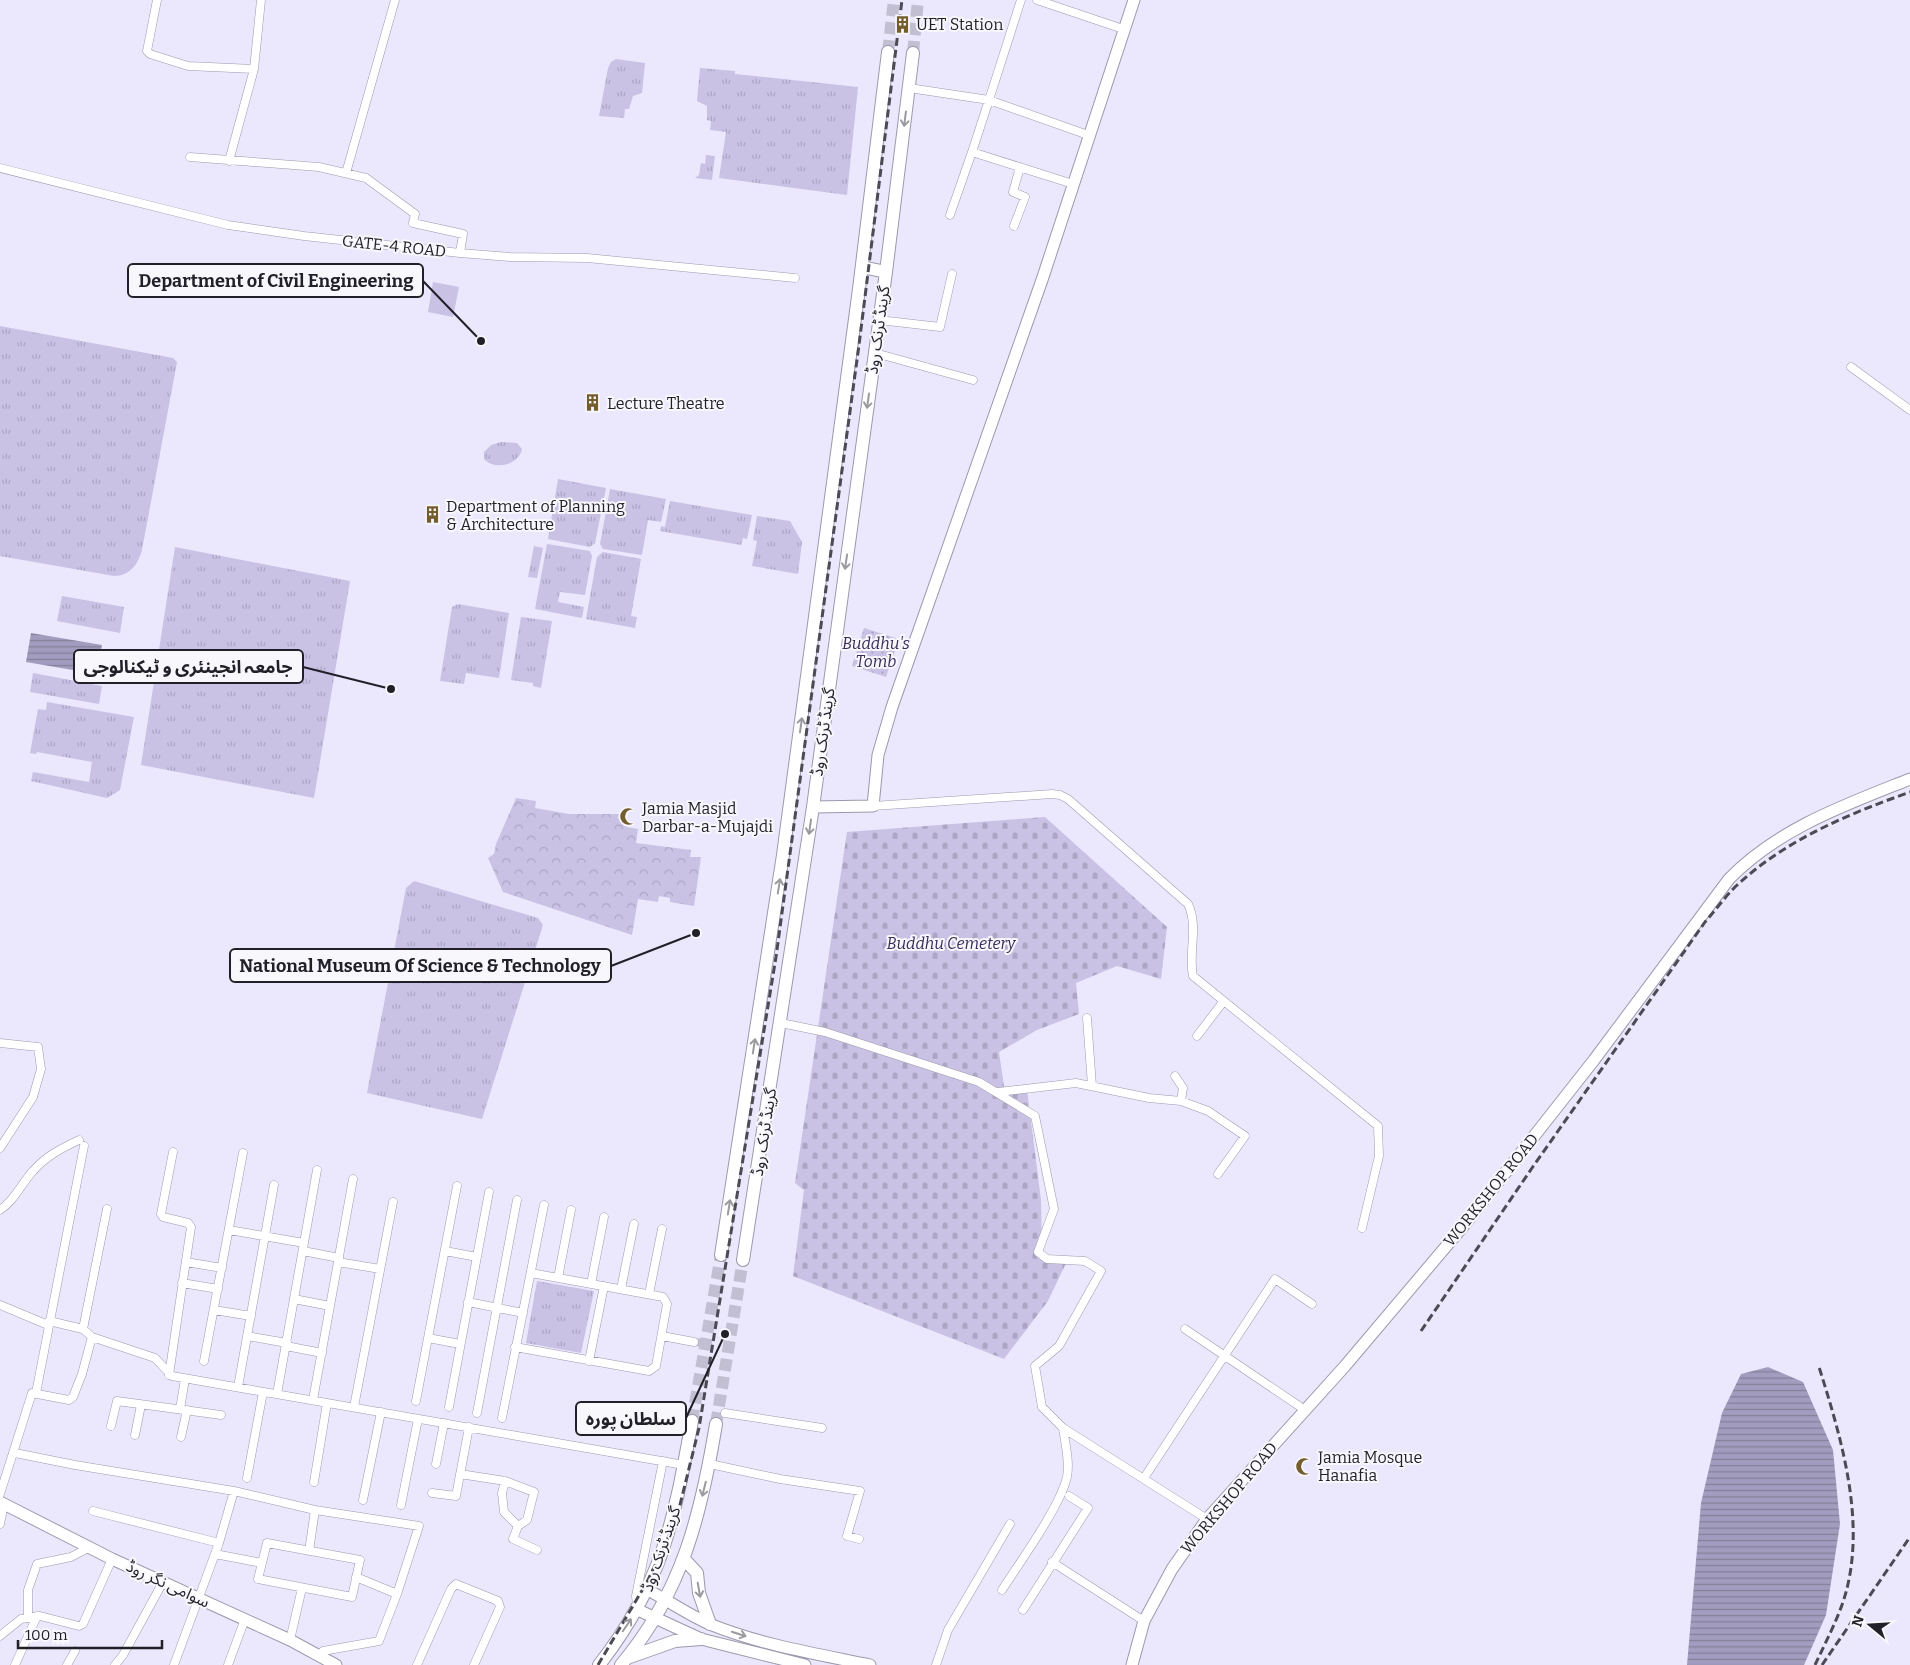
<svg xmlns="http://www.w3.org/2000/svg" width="1910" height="1665" viewBox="0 0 1910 1665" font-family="Bitter,'Noto Sans Arabic',serif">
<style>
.grass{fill:url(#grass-tufts)}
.forest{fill:url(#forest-crowns)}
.cemetery{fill:url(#cemetery-stones)}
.park{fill:url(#park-dots)}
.garden{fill:#c9c2e5}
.water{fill:url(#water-rules)}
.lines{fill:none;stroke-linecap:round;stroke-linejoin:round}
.street-tunnel{stroke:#c3bfd2;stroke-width:8;stroke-dasharray:8 4;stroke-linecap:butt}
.primary-tunnel{stroke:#c3bfd2;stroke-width:12;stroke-dasharray:12 6;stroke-linecap:butt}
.street-casing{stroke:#9c99ad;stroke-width:9}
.secondary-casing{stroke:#9c99ad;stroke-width:13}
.primary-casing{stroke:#9c99ad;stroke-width:14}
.street{stroke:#fff;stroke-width:8}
.secondary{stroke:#fff;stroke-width:11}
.primary{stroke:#fff;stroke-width:12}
.rail{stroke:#4d4a55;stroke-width:3;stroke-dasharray:8 4;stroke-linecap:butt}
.oneway{stroke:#9b9a9e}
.labels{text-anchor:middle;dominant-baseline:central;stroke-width:4;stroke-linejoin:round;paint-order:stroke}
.poi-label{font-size:16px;fill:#211f27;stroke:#f8f7fc;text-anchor:start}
.street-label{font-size:16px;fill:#211f27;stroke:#f8f7fc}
.park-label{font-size:16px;font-style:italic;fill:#382c5a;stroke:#f8f7fc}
.leader{fill:none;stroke:#211f27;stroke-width:2}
.callout-dot{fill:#211f27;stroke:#f8f7fc;stroke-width:2}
.callout{fill:#f8f7fc;stroke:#211f27;stroke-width:2}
.callout-label{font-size:18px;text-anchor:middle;font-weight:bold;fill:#211f27}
</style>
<defs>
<pattern id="grass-tufts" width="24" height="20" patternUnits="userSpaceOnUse" patternTransform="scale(1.25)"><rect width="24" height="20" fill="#c9c2e5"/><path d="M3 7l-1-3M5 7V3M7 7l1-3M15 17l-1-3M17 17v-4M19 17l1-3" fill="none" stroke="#aca6c4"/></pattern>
<pattern id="forest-crowns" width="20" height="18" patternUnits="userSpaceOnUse" patternTransform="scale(1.25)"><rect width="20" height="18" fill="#c9c2e5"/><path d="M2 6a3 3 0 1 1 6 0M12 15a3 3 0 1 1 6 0" fill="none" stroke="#aca6c4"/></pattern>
<pattern id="cemetery-stones" width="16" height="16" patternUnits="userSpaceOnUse" patternTransform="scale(1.25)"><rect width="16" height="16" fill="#c9c2e5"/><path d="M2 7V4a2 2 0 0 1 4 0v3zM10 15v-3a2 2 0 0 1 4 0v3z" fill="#aca6c4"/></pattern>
<pattern id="park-dots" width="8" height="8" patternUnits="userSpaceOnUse" patternTransform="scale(1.25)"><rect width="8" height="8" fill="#c9c2e5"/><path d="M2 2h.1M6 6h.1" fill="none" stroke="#aca6c4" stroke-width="1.8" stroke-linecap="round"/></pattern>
<pattern id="water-rules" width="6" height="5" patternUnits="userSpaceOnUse" patternTransform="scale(1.25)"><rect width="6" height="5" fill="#a29cbe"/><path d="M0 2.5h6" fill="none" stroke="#847f9a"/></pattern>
</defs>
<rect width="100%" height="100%" fill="#ebe7fd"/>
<path class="grass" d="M616,59L645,63L642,93L633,96L629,109H625L624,118L599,116L608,68L611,62Z
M700,68L735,71V74L858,87L847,195L719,178L726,132L710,130L711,121L707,120V106L697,101Z
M706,155L715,156L712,180L695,178L699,175L701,163L705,164Z
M0,326L173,358L177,362L142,550C138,564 130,576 114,576L0,556Z
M501,442L517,443L522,449C519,465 495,471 484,459V452L491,445Z
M558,479L606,488L595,543L590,547L548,539Z
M610,489L666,499L661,522L648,520L642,555L603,549L600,544Z
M670,501L752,515L747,539L743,538L741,545L660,531L661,526L665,527Z
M757,516L790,521L802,542L798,574L752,566L757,541L753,540Z
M547,544L590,551L592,556L585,595L560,592L558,602L584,607L582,618L535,609Z
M534,546L543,548L537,578L528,577Z
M175,547L350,581L314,798L141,765Z
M603,552L641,559L631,616L637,617L635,628L586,619L597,557Z
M62,596L124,607L120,633L57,621Z
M458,604L509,613L499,678L466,673L464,684L440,681L452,607Z
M521,617L552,621L541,688L533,686V683L511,680Z
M33,673L102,686L99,704L30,692Z
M47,702L134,717L120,790L107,798L31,781L33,772L89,782L92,762L37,752L36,754L30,753L38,709L46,710Z
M414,881L538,918L543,925L482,1119L367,1093L406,888Z
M537,1281L594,1291L581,1353L526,1343Z"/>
<path class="forest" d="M516,798L536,801L535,808L569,814H619L618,818L627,822V827L638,829L636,843L691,850L690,857H701L694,906L670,902V898L659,896L658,902L638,899L632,935L503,892L488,858L494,854L496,844Z"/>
<path class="cemetery" d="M1045,817L1167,927L1161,979L1117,966L1076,983L1079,1014L1037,1030L999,1052L1005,1093L1027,1090L1041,1200L1042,1254L1068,1259L1048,1301L1004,1359L793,1276L804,1190L795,1183L847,832Z"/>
<path class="park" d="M864,628L899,639L886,677L852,666Z"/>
<path class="garden" d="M433,282L459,287L453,317L428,312Z"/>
<path class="water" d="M31,633L102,645L96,674L26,662Z
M1768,1367L1803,1382L1833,1450L1840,1524L1826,1615L1804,1665H1687L1701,1503L1722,1413L1741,1374Z"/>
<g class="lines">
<path class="street-tunnel" d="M694,1342L706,1343"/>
<path class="primary-tunnel" d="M888,52L894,0
M913,53L918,0
M692,1421L721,1255
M716,1424L743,1260"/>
<defs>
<path id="street" d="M157,0L147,51L150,54L188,66L254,69
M1037,0L1123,29
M909,88L989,100L1021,0
M190,157L319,167L366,178L415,214L413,223L463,234L460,253
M229,161L254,69L261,0
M0,168L228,225L304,236L460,253L510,257L587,258L795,278
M346,173L395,0
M1073,184L972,152L989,100L1088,135
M950,215L972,152
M1014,226L1025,197L1013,192L1020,167
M879,320L940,327L952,274
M875,353L973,380
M1851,367L1910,410
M873,806L1052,794L1060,795L1068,799L1188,904C1199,927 1188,952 1193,976L1378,1126L1379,1156L1362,1228
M1087,1018L1092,1086
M781,1023L825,1032L979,1082L1035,1116L1054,1209L1038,1252L1047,1259L1085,1261L1101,1271L1059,1346L1035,1366L1042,1407L1063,1428L1207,1519
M1197,1036L1223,1002
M0,1043L38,1047L41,1069L33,1097L0,1148
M1175,1076L1183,1088L1181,1101
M998,1092L1076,1083L1149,1098L1181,1101L1208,1111L1245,1136L1218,1174
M107,1209L83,1329L92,1337L155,1358L172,1376L684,1465
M0,1210C14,1201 22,1183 33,1171C46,1156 62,1148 79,1140
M229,1230L304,1243
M303,1251L339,1258
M445,1251L477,1257
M186,1262L222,1268
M338,1262L380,1269
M558,1278L571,1210
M182,1283L218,1289
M591,1284L604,1217
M621,1289L634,1224
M649,1294L662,1229
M294,1299L330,1306
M468,1302L523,1313
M0,1305L48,1325
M214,1310L251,1316
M49,1321L83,1329
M1185,1329L1305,1410
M247,1336L287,1343
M662,1336L694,1342
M428,1338L460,1344
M286,1346L322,1353
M515,1347L649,1371L656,1366L667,1304L663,1297L531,1273
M204,1361L243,1153
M589,1361L604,1286
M169,1375L191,1227L188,1223L163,1217L161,1214L173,1152
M238,1387L274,1185
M36,1393L84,1146
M277,1394L317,1170
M313,1400L353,1179
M416,1401L457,1186
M354,1407L393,1202
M449,1407L489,1192
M180,1409L185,1379
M477,1413L517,1200
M725,1413L822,1428
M502,1418L544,1205
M111,1426L117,1401L221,1415
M135,1435L141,1405
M181,1437L187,1410
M15,1453L75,1465L234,1491L315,1510L419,1526L397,1594L379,1641L323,1651L319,1656
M436,1464L444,1423
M710,1464L780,1479L860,1491L847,1536L859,1539
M460,1474L505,1481L502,1493L504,1512L518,1526L513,1539L537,1550
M247,1478L263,1392
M1144,1478L1275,1279L1312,1304
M505,1481L534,1492L527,1520L518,1526
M314,1482L327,1403
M432,1493L456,1496L469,1427
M0,1494L32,1393L69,1400L73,1397L82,1374L92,1337
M363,1500L381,1412
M401,1505L418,1419
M93,1511L219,1543
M0,1524L4,1504
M309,1551L315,1510
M215,1554L262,1563L258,1579L352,1597L360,1560L267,1543L262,1563
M1052,1562L1144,1621
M356,1577L397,1594
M1002,1590C1020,1562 1060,1507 1067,1477C1070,1461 1065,1443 1063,1428
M637,1605L636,1596L663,1461
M1023,1610L1088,1508L1069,1496
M28,1617V1590L37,1564L71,1557L90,1547
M0,1636L21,1619L40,1616L79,1626L83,1624L112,1559
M290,1640L302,1588
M15,1665L37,1616
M67,1665L75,1651
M115,1665L123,1655L163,1582
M174,1665L219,1543L234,1491
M228,1665L245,1619
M417,1665L451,1589L456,1584L498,1601L500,1607L474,1665
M936,1665L948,1630L1010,1524"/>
<path id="secondary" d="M813,807L873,806L878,755L892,707L1043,277L1134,0
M0,1502L112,1559L290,1640L336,1665
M648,1590C669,1601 690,1616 712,1625C762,1645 817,1654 870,1665
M638,1610L701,1639L805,1665
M1132,1665L1144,1621L1172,1569L1207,1519L1345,1366L1465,1224L1594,1060L1729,879C1779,828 1845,805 1910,779"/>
<path id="primary" d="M862,267L886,272
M721,1255L783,855L859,289L888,52
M743,1260L813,807L886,272L913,53
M684,1559L697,1573L699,1593L710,1624
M627,1658L675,1641L701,1639
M599,1665C663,1583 674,1520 692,1421
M621,1665C682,1593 701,1515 716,1424"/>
</defs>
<use href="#street" class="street-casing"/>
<use href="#secondary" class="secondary-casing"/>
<use href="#primary" class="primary-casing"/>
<use href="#street" class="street"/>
<use href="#secondary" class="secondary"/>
<use href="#primary" class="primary"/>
<path class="rail" d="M1421,1331L1532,1168L1705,922C1715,911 1724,898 1735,887C1785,840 1846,815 1910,792
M598,1665L647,1582L676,1521L699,1428L776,957L859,345L902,0
M1815,1665C1827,1639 1842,1612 1848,1584C1864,1513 1840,1434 1819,1367
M1822,1665L1910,1537"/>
</g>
<defs><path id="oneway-shaft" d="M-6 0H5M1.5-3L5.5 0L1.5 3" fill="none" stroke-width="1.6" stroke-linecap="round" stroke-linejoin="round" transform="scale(1.25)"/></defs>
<g class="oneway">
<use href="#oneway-shaft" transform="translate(905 119) rotate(97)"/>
<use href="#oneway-shaft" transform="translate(868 401) rotate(98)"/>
<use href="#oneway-shaft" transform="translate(846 562) rotate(98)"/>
<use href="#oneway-shaft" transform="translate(801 725) rotate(-82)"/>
<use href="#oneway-shaft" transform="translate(810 827) rotate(98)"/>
<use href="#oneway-shaft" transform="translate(779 886) rotate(-81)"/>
<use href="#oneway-shaft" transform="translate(754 1046) rotate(-81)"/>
<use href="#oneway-shaft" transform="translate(729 1207) rotate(-81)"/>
<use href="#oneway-shaft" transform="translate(704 1489) rotate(104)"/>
<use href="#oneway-shaft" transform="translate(699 1590) rotate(80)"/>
<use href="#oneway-shaft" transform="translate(627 1625) rotate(-56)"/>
<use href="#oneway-shaft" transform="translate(739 1634) rotate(18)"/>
</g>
<defs>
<symbol id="building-bare" viewBox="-9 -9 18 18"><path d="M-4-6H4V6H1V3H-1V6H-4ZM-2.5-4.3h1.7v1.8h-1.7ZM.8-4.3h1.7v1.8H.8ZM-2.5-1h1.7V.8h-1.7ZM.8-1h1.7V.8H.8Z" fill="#745d2d" stroke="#f8f7fc" stroke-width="2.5" paint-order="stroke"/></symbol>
<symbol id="mosque-bare" viewBox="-9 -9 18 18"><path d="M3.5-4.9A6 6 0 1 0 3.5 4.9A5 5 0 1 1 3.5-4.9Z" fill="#745d2d" stroke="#f8f7fc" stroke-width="2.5" paint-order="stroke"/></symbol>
</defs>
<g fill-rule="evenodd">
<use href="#building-bare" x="890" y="12" width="25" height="25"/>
<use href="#building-bare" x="580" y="390" width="25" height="25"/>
<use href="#building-bare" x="420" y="502" width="25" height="25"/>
<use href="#mosque-bare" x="616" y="804" width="25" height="25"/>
<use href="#mosque-bare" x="1292" y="1454" width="25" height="25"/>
</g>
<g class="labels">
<g class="poi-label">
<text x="916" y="24">UET Station</text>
<text x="607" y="403">Lecture Theatre</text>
<text x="446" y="506">Department of Planning<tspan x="446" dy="18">&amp; Architecture</tspan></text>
<text x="642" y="808">Jamia Masjid<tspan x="642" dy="18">Darbar-a-Mujajdi</tspan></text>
<text x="1318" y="1457">Jamia Mosque<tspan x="1318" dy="18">Hanafia</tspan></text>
</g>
<g class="street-label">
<text transform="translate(394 246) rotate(6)">GATE-4 ROAD</text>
<text transform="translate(878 330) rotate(-82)">گرینڈ ٹرنک روڈ</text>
<text transform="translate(823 732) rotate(-82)">گرینڈ ٹرنک روڈ</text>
<text transform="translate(764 1132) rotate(-81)">گرینڈ ٹرنک روڈ</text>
<text transform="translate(1491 1190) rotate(-51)">WORKSHOP ROAD</text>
<text transform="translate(1229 1498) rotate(-50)">WORKSHOP ROAD</text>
<text transform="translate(661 1549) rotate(-71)">گرینڈ ٹرنک روڈ</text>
<text transform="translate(168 1584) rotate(25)">سوامی نگر روڈ</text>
</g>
<g class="park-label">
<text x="876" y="643">Buddhu's<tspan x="876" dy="18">Tomb</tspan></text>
<text x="951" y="943">Buddhu Cemetery</text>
</g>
</g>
<path class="leader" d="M481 341L423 281M391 689L303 667M696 933L611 966M725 1334L686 1418"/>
<g class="callout-dot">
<circle cx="481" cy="341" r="5"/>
<circle cx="391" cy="689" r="5"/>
<circle cx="696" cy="933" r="5"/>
<circle cx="725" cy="1334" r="5"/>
</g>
<g class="callout">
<rect x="128" y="264" width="295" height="33" rx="5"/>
<rect x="74" y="650" width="229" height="33" rx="5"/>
<rect x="230" y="949" width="381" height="33" rx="5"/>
<rect x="576" y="1402" width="110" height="33" rx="5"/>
</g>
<g class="callout-label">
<text x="276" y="287">Department of Civil Engineering</text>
<text x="188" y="673">جامعہ انجینئری و ٹیکنالوجی</text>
<text x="420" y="972">National Museum Of Science &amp; Technology</text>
<text x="631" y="1425">سلطان پورہ</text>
</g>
<g transform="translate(1870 1625) rotate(288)" stroke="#f8f7fc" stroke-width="4" paint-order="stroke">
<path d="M0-4L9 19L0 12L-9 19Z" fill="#211f27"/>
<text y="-8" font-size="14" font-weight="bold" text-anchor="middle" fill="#211f27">N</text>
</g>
<path d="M18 1640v8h144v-8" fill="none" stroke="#211f27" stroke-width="2.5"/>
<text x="25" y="1640" font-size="15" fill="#211f27" stroke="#f8f7fc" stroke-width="4" paint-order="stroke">100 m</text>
</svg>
